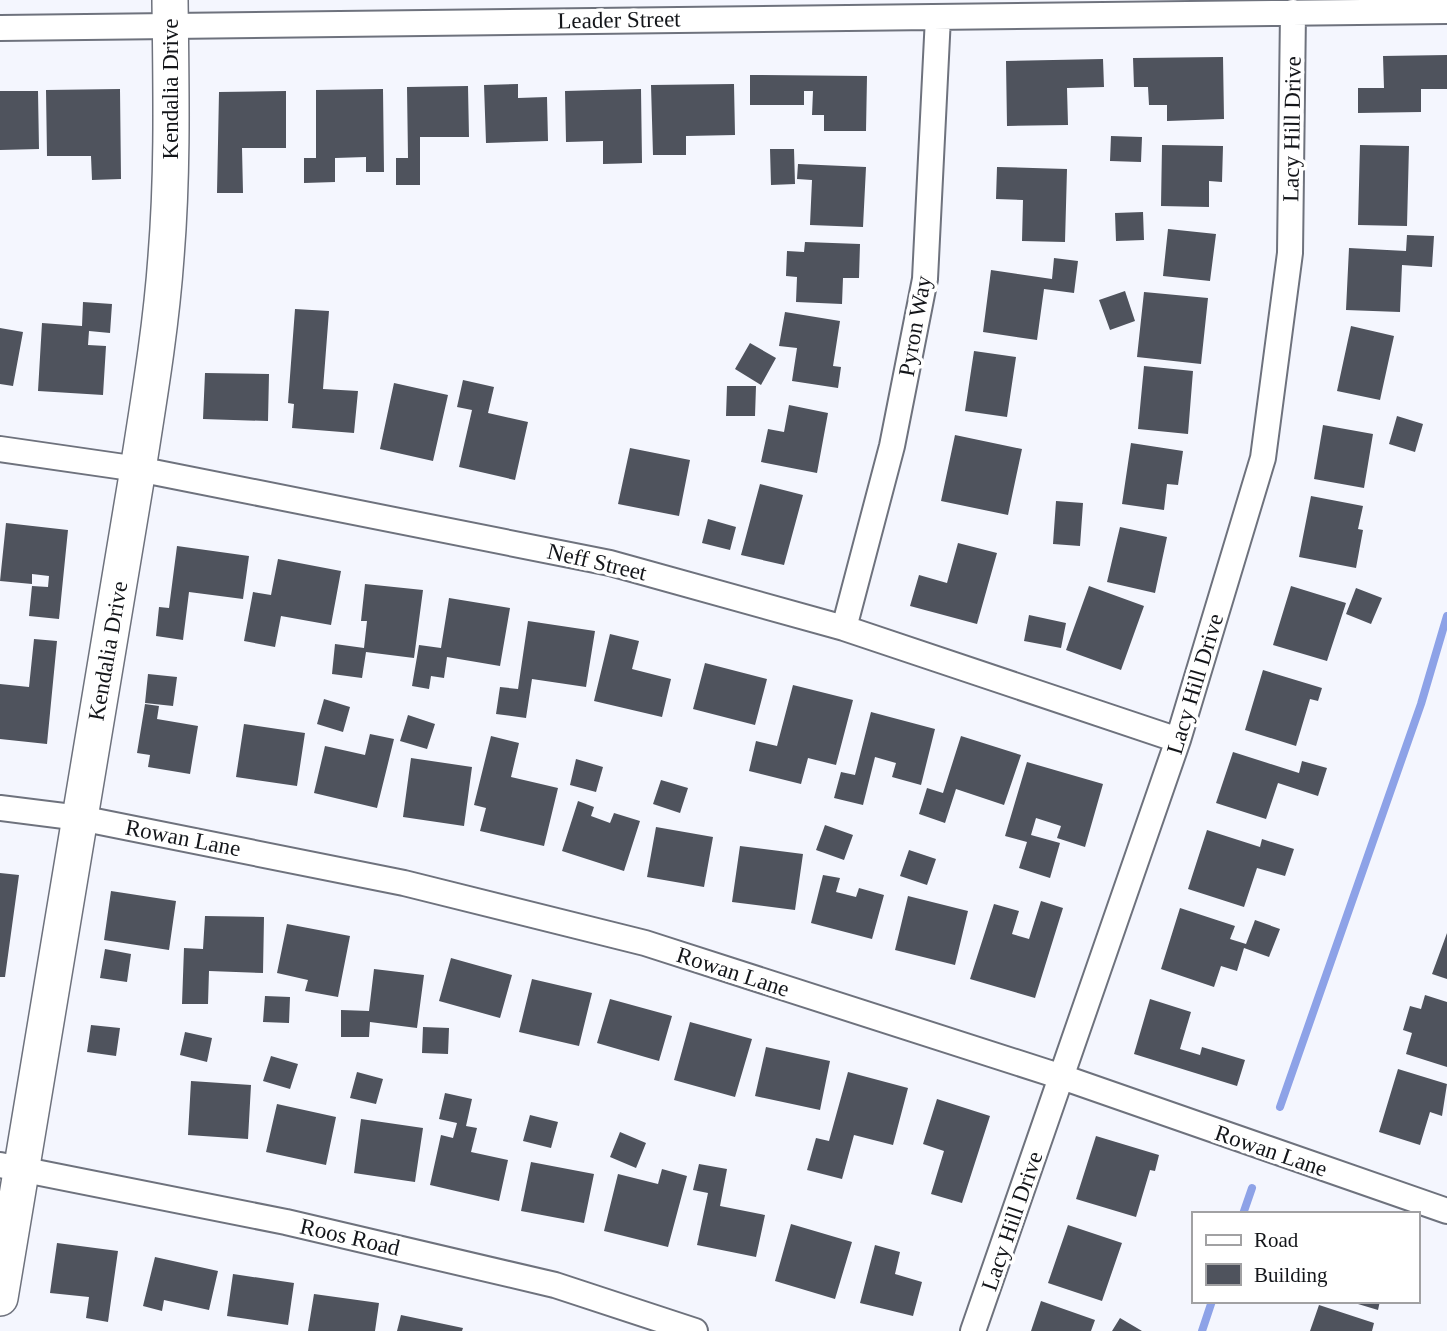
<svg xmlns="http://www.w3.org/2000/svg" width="1447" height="1331" viewBox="0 0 1447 1331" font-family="Georgia,serif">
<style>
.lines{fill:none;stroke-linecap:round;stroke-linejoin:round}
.stream{stroke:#8da2e7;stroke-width:8}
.building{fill:#4f535d}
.street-casing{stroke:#6e727d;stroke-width:28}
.secondary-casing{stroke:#6e727d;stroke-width:38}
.street{stroke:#fff;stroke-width:24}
.secondary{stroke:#fff;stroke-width:35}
.labels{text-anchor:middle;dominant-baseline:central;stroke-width:7;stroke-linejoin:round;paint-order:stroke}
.street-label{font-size:23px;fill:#131519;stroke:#fff}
</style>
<rect width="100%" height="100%" fill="#f4f6fe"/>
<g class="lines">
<path class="stream" d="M1280,1107L1421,704L1447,616
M1243,1214L1252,1188
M1202,1331L1212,1301"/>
</g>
<path class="building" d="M1447,55V89H1421V112L1358,113V88H1384L1383,56Z
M1223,57L1224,119L1167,121V105H1149L1148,87H1134L1133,58Z
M1103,59L1104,87L1067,88L1068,125L1007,126L1006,61Z
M750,75L867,76L866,131H824V115H812L813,91H804V105H750Z
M518,84V98L547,97L548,141L486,143L484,85Z
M734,84L735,135L686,136V155H653L651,85Z
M468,86L469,137H420V185H396V158H408L407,87Z
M120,89L121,179L92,180L91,156H47L46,90Z
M383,89L384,172H366V157L335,158V182L304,183V158H316V90Z
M641,89L642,163L603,164V141L566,142L565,91Z
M0,91H38L39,149L0,150Z
M286,91V148H242L243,193H217L219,92Z
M1111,136L1142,137L1141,162L1110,161Z
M1162,145L1223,146L1222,182L1209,181V207L1161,206Z
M1360,145L1409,146L1407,226L1358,225Z
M770,149H794L795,184L771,185Z
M798,164L866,167L863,227L810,225L812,180L797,179Z
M997,167L1067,169L1065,242L1022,241L1023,200L996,199Z
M1143,212L1144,240L1116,241L1115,213Z
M1168,229L1216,234L1210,281L1163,276Z
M1407,235L1434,236L1432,267L1402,265L1400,312L1346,310L1349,248L1406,251Z
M805,242L860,244L859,278H843L842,304L796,302L797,277L786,276L787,251L804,252Z
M1054,258L1078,261L1074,293L1044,289L1037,340L983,332L991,270L1052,279Z
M1125,291L1135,321L1110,330L1099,300Z
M1144,292L1208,298L1201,364L1137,357Z
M83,302L112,304L110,333L89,331L88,345L106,346L103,395L38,391L42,323L82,326Z
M295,309L329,311L323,389L358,391L354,433L292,428L294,404L288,403Z
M785,312L840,321L833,366L841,367L838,388L792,381L797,348L779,346Z
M1351,326L1394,336L1380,400L1337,391Z
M0,328L23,332L13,386L0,384Z
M750,343L776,358L761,385L735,369Z
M974,351L1016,357L1007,417L965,411Z
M1144,366L1193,371L1188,434L1138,429Z
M205,373L269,374L268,421L203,419Z
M463,380L494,387L488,413L528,422L515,480L459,467L472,410L457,407Z
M394,383L448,395L433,461L380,449Z
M727,386H756L755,416H726Z
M789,405L828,413L817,473L761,462L768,429L784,432Z
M1397,416L1423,424L1415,452L1389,444Z
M1323,425L1373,434L1364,488L1314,479Z
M955,435L1022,449L1008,515L941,501Z
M1131,443L1183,451L1178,485L1167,484L1164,510L1122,504Z
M630,448L690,460L679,516L618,504Z
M760,484L803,495L784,565L741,555Z
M1311,496L1363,506L1358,529L1363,530L1356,568L1299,557Z
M1056,501L1083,503L1080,546L1053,544Z
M708,519L736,527L730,550L702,543Z
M6,523L68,530L59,619L29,616L32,586L48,587L49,576L32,574V584L0,581Z
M1120,527L1167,537L1155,593L1107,582Z
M958,543L997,553L977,624L910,606L919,575L947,583Z
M177,546L249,556L243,599L189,592L183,640L156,636L159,607L169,608Z
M278,559L341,571L331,625L281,616L275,647L244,641L253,592L271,595Z
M365,584L423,590L414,658L366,652L362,678L332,674L335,644L364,648L367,621H361Z
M1089,586L1144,606L1121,670L1066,650Z
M1291,586L1346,603L1327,661L1273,645Z
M1356,588L1382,598L1371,624L1346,614Z
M449,598L510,608L500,666L447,657L444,678L431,676L429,689L412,686L419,645L441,648Z
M1029,615L1066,623L1061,648L1024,641Z
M528,621L595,631L586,687L532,679L526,718L496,714L500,687L518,689Z
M610,634L639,641L632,669L671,679L662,717L594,701Z
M34,639L57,641L47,744L0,739V684L29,687Z
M705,663L767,679L755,725L693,709Z
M1263,670L1322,688L1318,701L1310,699L1296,746L1245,730Z
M148,674L177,677L173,706L145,703Z
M793,685L853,700L836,765L808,758L801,784L749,771L756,741L777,746Z
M324,699L350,707L343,732L317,724Z
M145,704L159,706L157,719L198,726L190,774L148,767L150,755L137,753Z
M871,712L935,729L921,785L892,777L896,763L875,757L863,805L834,798L841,772L855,775Z
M408,715L435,724L427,749L400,741Z
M244,724L305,733L297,786L236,777Z
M370,734L394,739L377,808L314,793L325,746L365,755Z
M491,736L519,743L511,777L558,788L544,846L480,831L486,808L474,805Z
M961,736L1021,755L1004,805L956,789L945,823L919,814L927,788L943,793Z
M1233,752L1299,773L1302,761L1327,768L1318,796L1278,783L1266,819L1216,803Z
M411,758L472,767L464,826L403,817Z
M576,759L603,767L596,792L570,785Z
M1027,762L1103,784L1085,847L1057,838L1061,826L1036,818L1031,835L1060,843L1050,878L1019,868L1027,842L1005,836Z
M661,780L688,788L680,813L653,804Z
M578,801L594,807L591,816L610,823L614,813L640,821L624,871L562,851Z
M825,825L853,835L844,860L816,850Z
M656,827L713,837L704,887L647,877Z
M1207,830L1260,847L1262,839L1294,849L1285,876L1257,868L1244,907L1188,889Z
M740,846L803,854L795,910L732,902Z
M909,850L936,859L927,885L900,876Z
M0,873L19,875L5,977H0Z
M823,875L840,878L836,892L856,897L859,888L884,895L872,939L811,923Z
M111,891L176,901L169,950L104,940Z
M908,896L968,911L955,965L895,950Z
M1041,901L1063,908L1035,998L970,979L994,904L1019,911L1012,934L1029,939Z
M1180,908L1235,926L1230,939L1246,944L1255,920L1280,929L1269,957L1244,948L1237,971L1221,966L1214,987L1161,969Z
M205,916L264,917L263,973L209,971L208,1004H182L184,948L203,949Z
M287,924L350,936L338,997L305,991L308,980L277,973Z
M1447,933V979L1432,974Z
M105,949L131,954L127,982L100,978Z
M451,958L512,975L500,1018L439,1001Z
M374,969L424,975L417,1028L370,1022L369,1037H341V1010L369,1011Z
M532,979L592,993L579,1046L519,1032Z
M1425,995L1447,1002V1067L1406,1054L1412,1033L1403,1030L1410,1006L1421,1009Z
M265,996L290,997L289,1023L263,1022Z
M610,999L672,1016L659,1061L597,1043Z
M1150,999L1191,1012L1180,1049L1200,1055L1202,1047L1245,1060L1237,1086L1134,1054Z
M690,1022L752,1039L735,1097L674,1080Z
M91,1025L120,1028L116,1056L87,1052Z
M423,1027L449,1028L448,1054L422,1053Z
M185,1032L212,1038L207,1062L180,1055Z
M766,1047L830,1061L820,1110L755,1096Z
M271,1056L298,1064L290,1089L263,1081Z
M1398,1069L1447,1084L1442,1116L1430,1112L1420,1145L1379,1132Z
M357,1072L383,1079L376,1104L350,1098Z
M848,1072L908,1088L893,1145L854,1135L842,1179L807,1170L816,1138L829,1141Z
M191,1081L251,1085L248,1139L188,1135Z
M445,1093L472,1099L466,1126L477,1128L471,1152L508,1160L499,1201L430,1185L441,1135L453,1138L457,1123L439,1119Z
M937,1099L990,1116L962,1203L931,1194L944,1151L923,1144Z
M277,1104L336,1117L326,1165L266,1152Z
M530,1115L558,1122L551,1148L523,1141Z
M361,1119L423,1128L415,1182L354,1173Z
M620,1132L646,1143L636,1168L610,1157Z
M1096,1136L1159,1155L1155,1171L1150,1170L1136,1217L1076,1199Z
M531,1162L594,1174L584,1223L521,1211Z
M699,1164L727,1169L720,1206L765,1215L756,1257L697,1245L708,1193L693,1190Z
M662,1169L687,1176L668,1247L604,1231L618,1174L658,1184Z
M791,1224L852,1242L835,1299L775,1281Z
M1068,1225L1122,1243L1102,1301L1048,1283Z
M57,1243L118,1251L108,1322L86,1318L89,1297L50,1293Z
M875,1245L900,1252L895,1274L922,1282L913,1316L860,1303Z
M155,1257L218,1271L209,1310L164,1300L162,1311L143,1306Z
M233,1274L294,1283L288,1325L227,1316Z
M314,1294L379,1303L375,1331H308Z
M1041,1301L1095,1320L1091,1331H1031Z
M1348,1301H1380L1378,1310Z
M1319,1305L1374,1323L1372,1331H1310Z
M401,1315L463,1328L462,1331H397Z
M1120,1318L1142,1331H1112Z"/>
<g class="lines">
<defs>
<path id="street" d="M0,28L1447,11
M0,449L138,469L610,563L844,628L1178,740
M844,628L892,446L925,279L938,17
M0,808L80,818L404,883L645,943L1062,1077L1447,1211
M0,1165L286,1222L555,1285L695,1331
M973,1331L1178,740L1263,458L1290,253L1293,12"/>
<path id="secondary" d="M0,1298L138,469C149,399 161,328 166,257C173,171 171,86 170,0"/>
</defs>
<use href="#street" class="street-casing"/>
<use href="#secondary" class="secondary-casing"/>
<use href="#street" class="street"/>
<use href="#secondary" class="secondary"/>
</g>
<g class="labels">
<g class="street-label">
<text transform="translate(619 20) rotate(-1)">Leader Street</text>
<text transform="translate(170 89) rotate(-90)">Kendalia Drive</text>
<text transform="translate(1292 129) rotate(-89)">Lacy Hill Drive</text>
<text transform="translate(915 326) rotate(-80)">Pyron Way</text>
<text transform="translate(597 562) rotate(13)">Neff Street</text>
<text transform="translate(108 651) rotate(-80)">Kendalia Drive</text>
<text transform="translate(1195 684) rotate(-73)">Lacy Hill Drive</text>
<text transform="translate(183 838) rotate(11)">Rowan Lane</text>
<text transform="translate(733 972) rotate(18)">Rowan Lane</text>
<text transform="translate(1271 1151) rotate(19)">Rowan Lane</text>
<text transform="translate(1012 1221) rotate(-71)">Lacy Hill Drive</text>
<text transform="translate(350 1237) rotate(13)">Roos Road</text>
</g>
</g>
<rect x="1192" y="1212" width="228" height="91" fill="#ffffff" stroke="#a1a1a3" stroke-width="2"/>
<rect x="1206" y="1235" width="35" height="10" fill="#ffffff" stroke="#a1a1a3" stroke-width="2"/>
<text x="1254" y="1247" font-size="21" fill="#131519">Road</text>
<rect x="1206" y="1264" width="35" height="21" fill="#4f535d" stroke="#a1a1a3" stroke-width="2"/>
<text x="1254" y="1282" font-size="21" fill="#131519">Building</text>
</svg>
